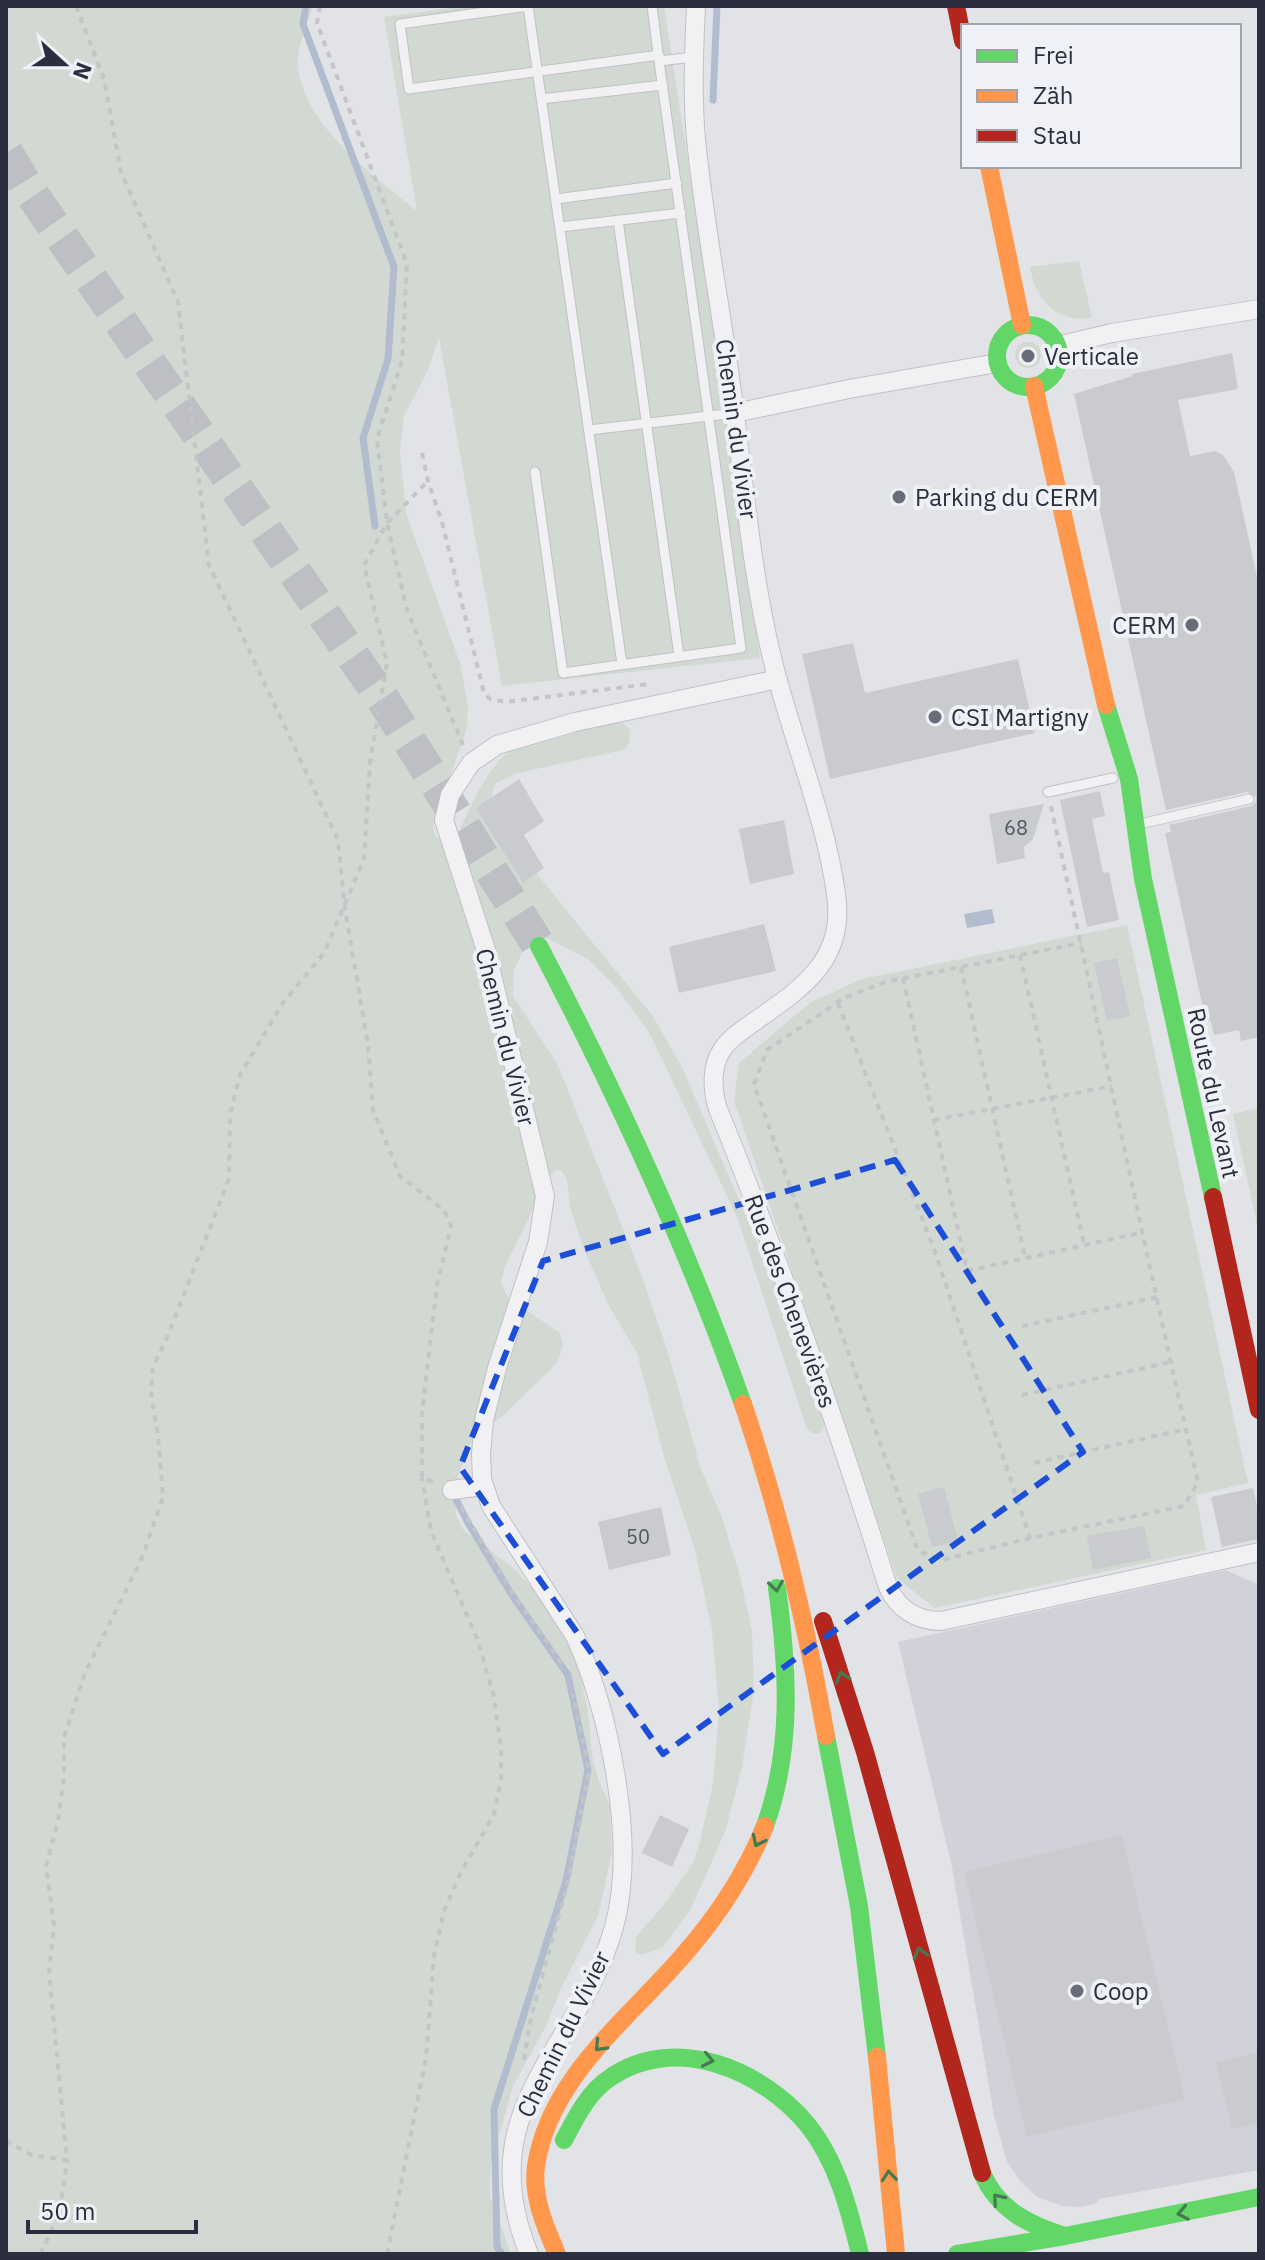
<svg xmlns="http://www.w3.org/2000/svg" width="1265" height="2260" viewBox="0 0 1265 2260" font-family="'IBM Plex Sans',sans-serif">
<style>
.built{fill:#d1d2d9}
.green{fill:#d1d9d2}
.water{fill:#b2bccf}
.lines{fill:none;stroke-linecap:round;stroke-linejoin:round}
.stream{stroke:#b2bccf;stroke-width:7}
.building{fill:#cacbce}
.highway-tunnel{stroke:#bdbfc4;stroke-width:34;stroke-dasharray:34 17;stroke-linecap:butt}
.lane-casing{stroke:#c0c1c4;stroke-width:11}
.street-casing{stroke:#c0c1c4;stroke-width:20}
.path{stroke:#c4c4c9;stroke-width:4;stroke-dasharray:6 6;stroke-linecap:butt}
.lane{stroke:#f1f1f4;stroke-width:9}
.street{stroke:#f1f1f4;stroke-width:18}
.fast{stroke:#63d668;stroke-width:18}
.slow{stroke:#ff974d;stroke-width:18}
.jam{stroke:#b3261e;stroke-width:18}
.oneway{stroke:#447a51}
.marked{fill:none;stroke:#1d4ed8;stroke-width:6;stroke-dasharray:16 10;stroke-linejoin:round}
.poi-dot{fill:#6a6d79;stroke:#f0f1f6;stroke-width:3}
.labels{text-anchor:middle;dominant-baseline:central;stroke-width:8;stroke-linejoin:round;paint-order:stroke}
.number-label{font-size:20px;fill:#535663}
.poi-label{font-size:24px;fill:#2a2e3e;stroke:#f0f1f6;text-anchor:start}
.street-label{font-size:24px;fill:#2a2e3e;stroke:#f0f1f6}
</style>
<rect width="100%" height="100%" fill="#e2e3e6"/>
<path class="built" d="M1226,1570L1259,1585V2170L1099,2199L1095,2204L1079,2207L1062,2206L1037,2197L1020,2181L1007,2162L994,2116L952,1867L898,1642Z"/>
<path class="green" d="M6,6H313C307,25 297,46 298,66C302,124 375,177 417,211L384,17L467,6H664L728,422L760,658L502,686L439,338L428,370L404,416L400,451L406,513L460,663L468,706L467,727L433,827L436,837L444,840L457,836C471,806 489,761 519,744C534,735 589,726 609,721L623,723L630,730L629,743L623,750L518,773L496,783L492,793L493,812L509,840L652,1015L682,1067L770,1272L809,1372L824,1425L820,1433H812L807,1429L737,1217L650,1034L617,988L588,959L545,937L526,945L514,970L513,996L557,1063L641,1274L667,1349L701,1469L721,1515L739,1572L752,1631L754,1689L742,1767L726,1829L691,1909L662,1948L641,1955L635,1952L636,1937L666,1902L694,1861L701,1837L713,1783L719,1710L712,1630L695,1550L665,1460L637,1353L608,1304L583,1247L570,1207L567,1180L562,1171L557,1170L550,1175L504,1268L501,1283L508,1298L560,1333L563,1346L556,1364L505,1414L472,1440L458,1476L456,1516L464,1531L513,1568L542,1598L565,1634L579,1670L588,1711L592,1755L599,1781L610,1806L612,1852L598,1916L562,1986L546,2026L513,2086L491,2165L490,2196L511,2254H6Z
M1079,261L1092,318C1056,323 1036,301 1030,267Z
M1015 355a13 13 0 1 1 26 0a13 13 0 1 1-26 0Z
M1127,925L1248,1483L1196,1495L1206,1550L935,1608L897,1578L734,1101L739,1063L811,1002L862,979Z
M1259,1108V1234L1233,1114Z"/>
<path class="water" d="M992,909L995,923L967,928L964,914Z"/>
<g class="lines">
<path class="stream" d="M306,6L303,24L394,267L388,359L363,438L375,526
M713,100L717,6
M452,1491L468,1523L512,1595L568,1675L588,1770L566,1881L494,2109L497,2247L502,2254"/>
</g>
<path class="building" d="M1232,353L1238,389L1178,400L1190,456L1215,451L1223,455L1234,472L1259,586V1037L1241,1041L1239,1030L1214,1035L1211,1021L1206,1022L1165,833L1171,832L1169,825L1251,806L1256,802V797L1247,792L1166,810L1074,394L1132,376V374Z
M853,643L865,693L1018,659L1035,733L830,779L802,654Z
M519,779L544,821L524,835L544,868L523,883L476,808Z
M1100,791L1105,816L1092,819L1103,873L1109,872L1119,920L1087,927L1060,800Z
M1044,804L1033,839L1024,847L1025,858L997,864L989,814Z
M784,820L794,874L750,884L739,829Z
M764,924L776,971L679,993L669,947Z
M1117,958L1130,1016L1107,1021L1094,963Z
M944,1487L958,1541L932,1547L918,1494Z
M1253,1488L1259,1515V1539L1222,1547L1211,1497Z
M661,1507L671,1555L609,1570L598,1522Z
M1144,1526L1151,1558L1093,1570L1087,1536Z
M660,1815L689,1829L672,1867L642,1853Z
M1122,1835L1185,2099L1027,2137L964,1872Z
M1259,2052V2123L1232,2129L1216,2062Z"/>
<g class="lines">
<path class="highway-tunnel" d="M6,153L29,190L384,701L539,946"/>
<defs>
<path id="lane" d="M528,6L622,664
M529,6L400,24L409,89L659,55
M652,6L659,61L694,57
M541,99L663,85
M556,199L677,183
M618,220L679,656
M560,227L681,213
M589,430L735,413
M535,472L563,673L741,648L659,61
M1048,792L1113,778
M1140,824L1249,799"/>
<path id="street" d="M696,6C694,50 692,95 696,139C704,221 720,303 731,385C744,478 751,575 774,666C793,741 826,819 836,894C846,958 804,987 758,1019C746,1028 730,1037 722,1050C711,1066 712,1091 718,1109C782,1266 837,1425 888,1587C898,1609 917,1621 941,1621L1259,1552
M1057,346L1112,333L1259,309
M735,413L849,389L997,363
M452,1490L483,1486
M529,2254C469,2107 579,2051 614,1927C637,1844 610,1713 575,1636L491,1506L482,1479L481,1454L484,1420L497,1368L538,1242L545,1196L486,950L444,820L450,795L471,763L497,745L575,722L778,679"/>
</defs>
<use href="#lane" class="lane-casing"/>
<use href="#street" class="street-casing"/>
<path class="path" d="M76,6L104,79L121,172L178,302L209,565L338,840L345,909L368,1045L373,1110L400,1176L444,1210L451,1226L437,1285L422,1412V1478L436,1483
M320,6L317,23L407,264L402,361L377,439L387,523L407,610L463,745
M422,453L428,481L442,522L484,693L490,699L506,702L649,684
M1051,806C1100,1031 1146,1257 1198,1482L1184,1506L1030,1538L942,1560L918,1551L754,1084L767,1050L844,998L885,982L1081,943
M1020,955L1084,1244
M961,967L1025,1257
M903,978L967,1271L1144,1232
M838,1003L934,1249L1030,1538
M934,1120L1112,1086
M1022,1326L1158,1297
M1022,1395L1171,1362
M1034,1463L1186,1429
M461,1507L513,1594L564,1667
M524,2060L531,2017L568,1882L589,1770L573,1694
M6,2141L32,2155L67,2160L49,1971L54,1925L46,1866L58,1821L64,1776V1737L85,1673L142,1558L163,1497L158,1435L151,1393L153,1367L168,1335L229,1179L230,1114L240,1075L282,1004L324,953L364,859L370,763L387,663L364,565L387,523L428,481
M40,2254C58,2221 63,2197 67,2160
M387,2254L426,2058L434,1956L444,1911L460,1874L494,1814L501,1779V1749L494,1697L478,1641L431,1531L422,1478"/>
<use href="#lane" class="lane"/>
<use href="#street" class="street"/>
<path class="fast" d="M997 356a31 31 0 1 1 62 0a31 31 0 1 1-62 0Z
M1106,705L1129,779L1143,879L1213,1197
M539,946C617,1095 687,1246 743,1404
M826,1736L859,1906L877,2057
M765,1826C793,1748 788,1669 777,1588
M564,2140C576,2117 588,2092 611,2077C676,2033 762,2070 807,2124C837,2161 849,2209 860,2254
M982,2173C998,2210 1029,2225 1065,2236
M957,2254L1065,2236L1259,2197"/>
<path class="slow" d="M989,166L1022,325
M1034,386L1106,705
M743,1404C780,1513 806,1623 826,1736
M877,2057L896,2254
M557,2254C545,2226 532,2197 536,2166C549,2079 626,2021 680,1959C715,1920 745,1875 765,1826"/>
<path class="jam" d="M956,6L963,41
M1213,1197L1259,1410
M823,1621L865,1752L982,2173"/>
</g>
<defs><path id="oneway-chevron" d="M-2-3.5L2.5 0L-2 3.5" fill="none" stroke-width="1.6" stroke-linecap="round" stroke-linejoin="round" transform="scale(2)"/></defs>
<g class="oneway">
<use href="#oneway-chevron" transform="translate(776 1586) rotate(82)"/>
<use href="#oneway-chevron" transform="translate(842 1677) rotate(-108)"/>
<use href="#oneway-chevron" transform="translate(758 1841) rotate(115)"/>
<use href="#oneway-chevron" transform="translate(920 1953) rotate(-105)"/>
<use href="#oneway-chevron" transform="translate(600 2046) rotate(133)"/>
<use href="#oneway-chevron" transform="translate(708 2060) rotate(12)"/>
<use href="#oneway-chevron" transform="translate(889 2176) rotate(-95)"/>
<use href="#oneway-chevron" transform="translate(998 2199) rotate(-130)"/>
<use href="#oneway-chevron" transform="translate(1183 2213) rotate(169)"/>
</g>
<path class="marked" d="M895,1160L1083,1452L663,1754L460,1467L543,1261Z"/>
<g class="poi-dot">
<circle cx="1028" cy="356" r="8"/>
<circle cx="899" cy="497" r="8"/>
<circle cx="1192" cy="625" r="8"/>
<circle cx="935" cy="717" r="8"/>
<circle cx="1077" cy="1991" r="8"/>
</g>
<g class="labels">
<g class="number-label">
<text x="1016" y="827">68</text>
<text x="638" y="1536">50</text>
</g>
<g class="poi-label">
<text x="1044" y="356">Verticale</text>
<text x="915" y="497">Parking du CERM</text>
<text x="1176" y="625" text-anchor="end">CERM</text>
<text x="951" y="717">CSI Martigny</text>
<text x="1093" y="1991">Coop</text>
</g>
<g class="street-label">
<text transform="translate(737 429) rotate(82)">Chemin du Vivier</text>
<text transform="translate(506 1037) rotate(76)">Chemin du Vivier</text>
<text transform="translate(1214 1093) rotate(78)">Route du Levant</text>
<text transform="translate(791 1301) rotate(70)">Rue des Chenevières</text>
<text transform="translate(563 2034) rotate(-64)">Chemin du Vivier</text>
</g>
</g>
<rect width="1265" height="2260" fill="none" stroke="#2a2e3e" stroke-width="16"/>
<rect x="961" y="24" width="280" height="144" fill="#f0f1f6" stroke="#a1a3ac" stroke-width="2"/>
<rect x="977" y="50" width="40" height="12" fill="#63d668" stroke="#a1a3ac" stroke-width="2"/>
<text x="1033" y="64" font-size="24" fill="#2a2e3e">Frei</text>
<rect x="977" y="90" width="40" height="12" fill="#ff974d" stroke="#a1a3ac" stroke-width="2"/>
<text x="1033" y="104" font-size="24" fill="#2a2e3e">Zäh</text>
<rect x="977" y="130" width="40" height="12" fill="#b3261e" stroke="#a1a3ac" stroke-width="2"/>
<text x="1033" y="144" font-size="24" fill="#2a2e3e">Stau</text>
<g transform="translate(64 64) rotate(111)" stroke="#f0f1f6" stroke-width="6" paint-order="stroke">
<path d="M0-6L14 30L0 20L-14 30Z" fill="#2a2e3e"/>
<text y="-12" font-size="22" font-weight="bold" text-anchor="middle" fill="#2a2e3e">N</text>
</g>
<path d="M28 2220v12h168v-12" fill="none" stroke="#2a2e3e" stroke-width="4"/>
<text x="40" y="2220" font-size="24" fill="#2a2e3e" stroke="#f0f1f6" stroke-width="6" paint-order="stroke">50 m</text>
</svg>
